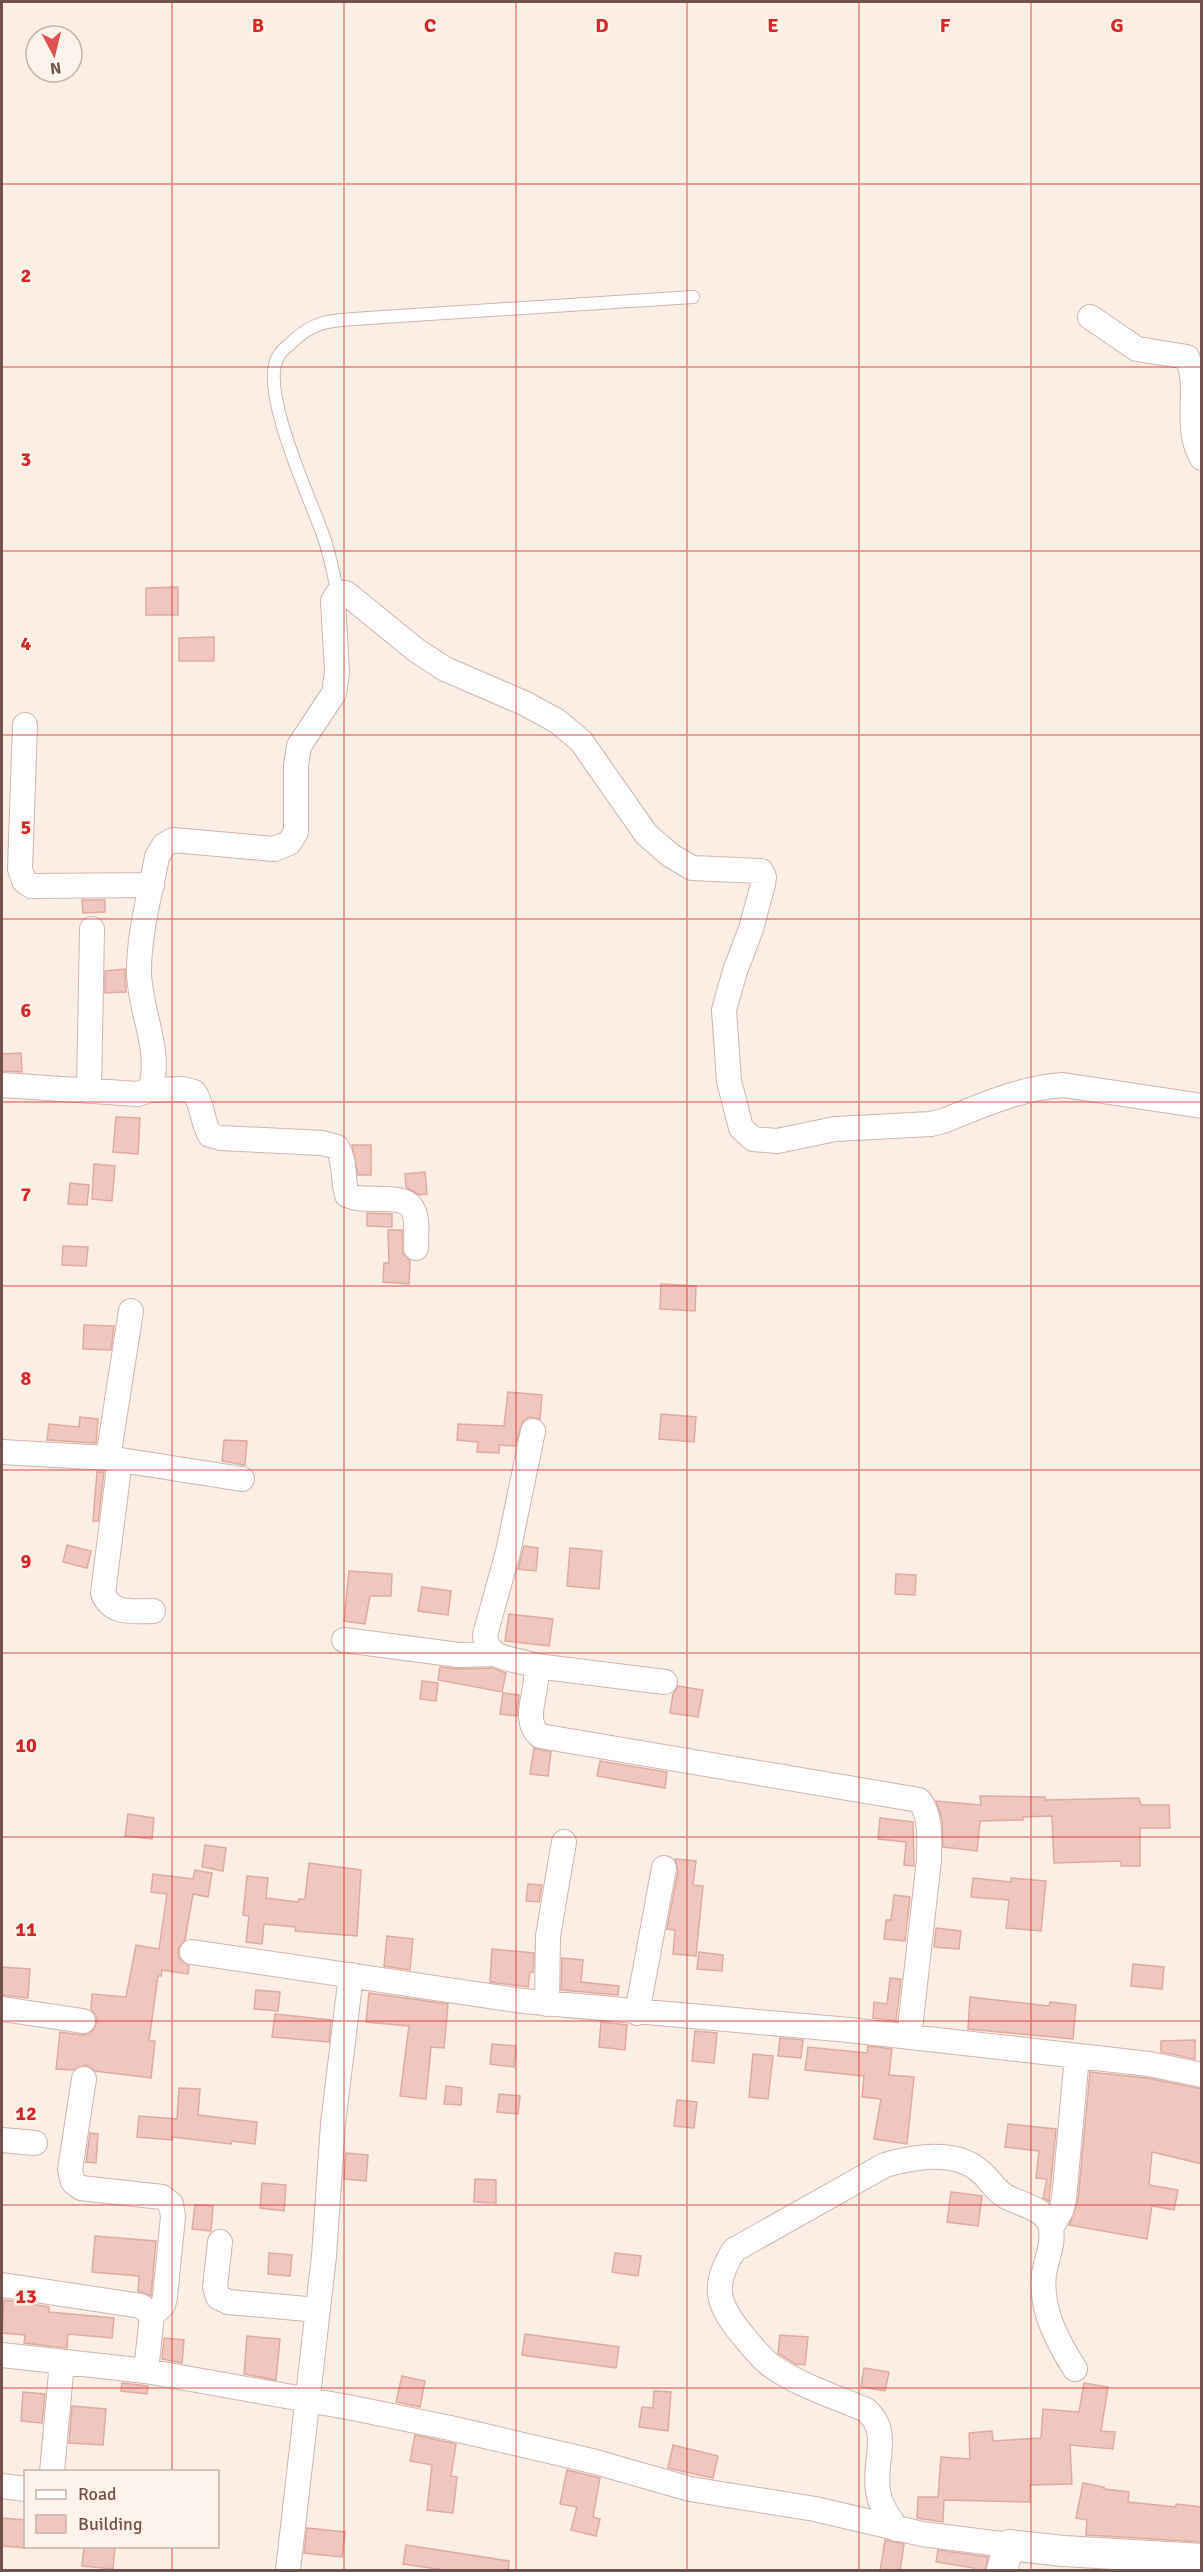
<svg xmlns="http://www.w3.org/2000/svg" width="1203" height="2572" viewBox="0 0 1203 2572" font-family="Signika,sans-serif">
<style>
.building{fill:#efc7be;stroke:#e1aa9f;stroke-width:1.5}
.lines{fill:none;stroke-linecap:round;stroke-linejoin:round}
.service-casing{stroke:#ceb6af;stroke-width:14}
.minor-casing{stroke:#ceb6af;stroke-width:26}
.tertiary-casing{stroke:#ceb6af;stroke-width:32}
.service{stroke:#fff;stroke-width:12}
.minor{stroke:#fff;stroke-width:24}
.tertiary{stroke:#fff;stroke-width:30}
.grid{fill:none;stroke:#d62828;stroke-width:1.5;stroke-opacity:0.55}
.grid-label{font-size:20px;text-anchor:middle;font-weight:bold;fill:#d62828;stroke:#fef3eb;stroke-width:5;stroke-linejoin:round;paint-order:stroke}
</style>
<rect width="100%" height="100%" fill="#fbeee5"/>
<path class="building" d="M178,587V615H146V588Z
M214,637V661H179V638Z
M82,900H105V912L83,913Z
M125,969L126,992L105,993V971Z
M21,1053L22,1072L2,1071V1054Z
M116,1117L140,1118L138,1154L113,1152Z
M352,1145H371V1175H358Z
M94,1164L115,1166L112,1201L92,1199Z
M425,1172L427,1194L419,1195L406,1187L405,1174Z
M70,1183L89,1185L87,1205L68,1204Z
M367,1213L392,1214V1227L367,1226Z
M388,1230H402L403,1254L410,1261L409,1284L383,1282L384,1263H389Z
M63,1246L88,1247L86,1266L62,1265Z
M661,1284L696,1286L695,1311L660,1309Z
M84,1325L114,1326L111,1350L83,1349Z
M508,1392L542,1395L540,1419L529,1417L523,1421L515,1446L499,1445V1453L477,1452L478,1442L457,1440L458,1424L504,1426Z
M661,1414L696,1417L694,1442L659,1439Z
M80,1417L98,1419L96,1443L47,1440L49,1424L79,1427Z
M224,1440L247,1441L245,1465L222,1461Z
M97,1472H104L98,1521H93Z
M67,1545L91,1551L87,1568L63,1562Z
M524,1546L538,1548L536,1571L518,1569Z
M570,1548L602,1551L599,1589L567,1586Z
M349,1571L392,1574L391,1596H370L365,1624L344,1621Z
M896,1574L916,1575L915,1595L895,1594Z
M422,1587L451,1591L448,1615L418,1611Z
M509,1614L553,1619L549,1646L505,1641Z
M440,1667L459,1669L492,1668L506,1673L502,1692L438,1680Z
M422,1681L438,1683L436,1701L420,1699Z
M678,1686L703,1690L698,1717L670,1713L673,1694Z
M503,1693L519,1695L517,1716L500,1714Z
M534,1748L551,1752L548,1776L530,1774Z
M600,1761L667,1772L665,1788L597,1776Z
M980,1796L1045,1797V1800L1139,1798L1141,1805H1169L1170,1828H1140V1866H1121V1861L1054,1863L1052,1816L1023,1817V1820L980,1821L977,1851L943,1847L942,1819L936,1801L981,1805Z
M128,1814L154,1818L152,1839L125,1836Z
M880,1818L913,1822L914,1866L904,1865L906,1842L878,1839Z
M205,1845L226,1848L223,1871L202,1867Z
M675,1859L696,1861L693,1885L703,1886L696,1956L673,1954L675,1930L667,1929L678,1871Z
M309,1863L361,1870L357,1936L295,1931L296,1927L264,1924L262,1944L246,1942L249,1916L243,1915L247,1876L268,1878L266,1898L298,1902L299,1899H305Z
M195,1870L212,1873L208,1897L193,1894L185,1940L178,1949L179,1958L189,1966L188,1974L162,1970L161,1976H158L149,2041H155L151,2078L95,2071L86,2065L73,2070L56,2069L60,2032L81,2035L89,2034L94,2029L97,2022L96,2015L91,2009L92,1994L126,1997L136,1945L159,1949L167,1894L151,1892L153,1874L193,1879Z
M973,1878L1011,1882V1878L1046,1881L1041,1931L1006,1928L1009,1900L971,1897Z
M528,1884L542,1885L539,1902L526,1901Z
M894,1895L910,1897L905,1941L884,1939L886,1920H891Z
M936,1928L961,1931L959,1949L934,1947Z
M387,1936L413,1939L410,1970L384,1966Z
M492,1949L534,1953L533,1972H530L528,1987L490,1982Z
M699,1952L723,1955L722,1971L697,1969Z
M562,1958L583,1960L581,1982L619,1986L618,1995L561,1990Z
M1133,1964L1164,1967L1162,1989L1131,1986Z
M2,1967L30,1969L28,1998L2,1995Z
M890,1978L901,1979L896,2021L873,2018L874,2002L887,2004Z
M256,1990L280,1992L278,2011L254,2009Z
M369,1993L448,2004L444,2048L431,2047L426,2099L400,2096L409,2026L366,2022Z
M970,1997L1049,2006L1050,2002L1076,2005L1073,2039L968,2029Z
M275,2014L331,2020L329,2042L272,2037Z
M601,2022L627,2025L625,2050L599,2047Z
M695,2031L717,2033L714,2063L692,2061Z
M780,2038L803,2040L801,2058L778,2056Z
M1195,2040V2059L1161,2052V2041Z
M492,2044L516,2046L514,2067L490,2064Z
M868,2046L892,2049L889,2075L914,2077L907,2144L874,2139L881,2099L862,2097L864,2076L805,2070L808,2047L867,2053Z
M753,2054L773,2056L768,2099L749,2097Z
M1090,2072L1147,2078L1202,2089V2164L1152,2152L1149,2185L1178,2190L1174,2210L1152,2206L1147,2239L1069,2225L1078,2200Z
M446,2086L462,2088L461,2105L444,2104Z
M179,2088L200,2089L198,2115L257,2122L255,2144L232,2141L231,2144L172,2137V2140L137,2137L139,2116L177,2119Z
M499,2094L520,2096L518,2114L497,2112Z
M677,2100L697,2102L694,2128L674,2126Z
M1008,2124L1056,2129L1049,2201L1043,2198L1047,2179L1036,2178L1039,2151L1005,2147Z
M90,2133L98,2134L96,2163L86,2162Z
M346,2153L368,2155L366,2181L344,2179Z
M475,2179L496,2180V2203L474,2202Z
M262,2183L286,2185L284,2211L260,2208Z
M951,2192L982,2196L978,2226L947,2222Z
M195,2205L213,2206L211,2231L192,2229Z
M95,2236L156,2241L151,2296L138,2291L139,2276L92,2272Z
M269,2253L292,2255L290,2276L268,2274Z
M615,2253L641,2256L638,2276L612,2272Z
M4,2300L49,2307V2312L114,2318L112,2338L68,2334L67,2348L24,2343L25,2335L2,2333Z
M525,2334L619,2347L616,2368L522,2355Z
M780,2335L808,2337L805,2365L795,2364L778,2353Z
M247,2336L280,2339L276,2380L244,2374Z
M164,2338L184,2340L182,2363L162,2359Z
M864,2368L889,2372L885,2391L861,2387Z
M402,2376L425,2381L420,2407L396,2402Z
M122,2383L148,2386L147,2394L121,2391Z
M1084,2383L1108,2387L1101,2431L1115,2432L1113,2449L1070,2445L1072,2484L1030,2485V2502L944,2500L943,2522L917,2518L918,2497H938L941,2457L970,2459L969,2433L992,2431L993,2441L1041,2438L1043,2409L1079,2412Z
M654,2391L671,2392L668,2431L639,2427L642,2407L653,2408Z
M23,2392L45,2394L42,2423L21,2421Z
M72,2406L106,2409L103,2445L69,2443Z
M415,2435L456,2444L451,2476L457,2477L453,2513L427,2510L432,2465L410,2461Z
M673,2445L718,2456L713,2478L668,2468Z
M567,2470L600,2478L593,2517L600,2519L596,2536L571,2530L577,2507L560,2504Z
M1083,2483L1104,2487V2489L1129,2492L1128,2502L1176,2507V2504L1202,2507V2542L1086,2535L1087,2520L1076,2518Z
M2,2518L26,2520V2548L2,2546Z
M307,2528L345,2532L342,2557L304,2553Z
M885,2540L904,2544L900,2571H880Z
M406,2545L509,2561L508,2571H451L403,2564Z
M84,2547H115L113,2569L82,2566Z
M938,2550L988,2557L985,2571H973L974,2568L936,2562Z"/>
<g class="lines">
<defs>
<path id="service" d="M338,593C333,574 330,554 323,535C311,500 257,387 279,355C282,350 288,346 292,342C317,318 335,321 368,318L693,297"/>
<path id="minor" d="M1090,317L1137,349L1187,357C1201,388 1183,428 1202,458
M25,725L20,869L24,881L31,886L152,885
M2,1085L138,1094L150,1090C163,1051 139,1011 139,971C139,933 150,894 157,857L164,845L173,840L274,849L289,843L296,832V766L299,746L334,693L337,672L333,601L338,593H346L416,650L445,669L524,703L557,721L581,741L646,834L670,855L692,868L761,871L764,877L763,884L751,929L735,971L724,1010L729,1081L741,1128L753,1139L777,1141L835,1129L931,1124L943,1121C983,1105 1020,1088 1063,1085L1202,1106
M150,1090L182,1089L194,1092C204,1107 201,1120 210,1135L221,1138L322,1143L337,1147C346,1162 342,1179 347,1195C364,1204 405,1191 413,1210C418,1219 416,1237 416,1248
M89,1091L92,929
M533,1431L508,1552L485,1635C488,1663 515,1657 536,1666C540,1689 520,1720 540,1736L919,1800C932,1816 929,1840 929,1860L909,2037
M2,1452L108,1458L242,1479
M108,1458L131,1311
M120,1460L103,1593C111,1615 133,1611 153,1611
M344,1640L459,1655L493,1654
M536,1666L665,1682
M192,1952L523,2001L849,2030L1149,2064L1202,2075
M547,2004L548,1936L564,1842
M2,2009L83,2021
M637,2013L664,1868
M84,2079L70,2170L73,2182L81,2188L162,2197L171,2204L173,2217L165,2297L163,2305L152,2315
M2,2140L35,2143
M1051,2228L1061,2211L1064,2199L1077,2056
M220,2242L215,2287L218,2297L228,2302L318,2310
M2,2285L141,2306L152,2315L146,2371
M2,2355L146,2371L353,2408L450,2428L592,2461L690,2489L815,2509L922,2534L1009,2545
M52,2472L62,2362
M2,2486L26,2489
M897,2529C889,2517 880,2506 878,2491C873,2461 892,2432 866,2410C836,2397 801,2386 773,2367C762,2360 753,2347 744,2337C718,2305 710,2288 734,2250L885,2165C916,2156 957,2149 982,2173C990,2180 996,2191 1005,2196C1020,2205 1048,2208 1051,2229C1054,2245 1046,2259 1044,2274C1040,2309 1057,2341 1075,2369
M288,2570L324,2256L333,2124L351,1975"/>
<path id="tertiary" d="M1002,2570L1009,2545L1063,2551L1202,2559"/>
</defs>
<use href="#service" class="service-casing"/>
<use href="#minor" class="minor-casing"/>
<use href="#tertiary" class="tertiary-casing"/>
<use href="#service" class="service"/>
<use href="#minor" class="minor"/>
<use href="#tertiary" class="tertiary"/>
</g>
<path class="grid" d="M172,2V2472M344,2V2570M516,2V2570M687,2V2570M859,2V2570M1031,2V2570M2,184H1202M2,367H1202M2,551H1202M2,735H1202M2,919H1202M2,1102H1202M2,1286H1202M2,1470H1202M2,1653H1202M2,1837H1202M2,2021H1202M2,2205H1202M2,2388H1202M172,2546V2570"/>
<g class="grid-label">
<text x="258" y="32">B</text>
<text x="430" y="32">C</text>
<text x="602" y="32">D</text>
<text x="773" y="32">E</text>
<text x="945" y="32">F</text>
<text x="1117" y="32">G</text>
<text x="26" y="282">2</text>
<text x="26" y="466">3</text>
<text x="26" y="650">4</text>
<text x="26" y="834">5</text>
<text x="26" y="1017">6</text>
<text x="26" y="1201">7</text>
<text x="26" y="1385">8</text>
<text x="26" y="1568">9</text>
<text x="26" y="1752">10</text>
<text x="26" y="1936">11</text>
<text x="26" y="2120">12</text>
<text x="26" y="2303">13</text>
</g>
<rect width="1203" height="2572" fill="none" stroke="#73514b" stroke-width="6"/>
<rect x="24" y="2470" width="195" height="78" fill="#fef3eb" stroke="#c6b2ab" stroke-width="1.5"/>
<rect x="36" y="2490" width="30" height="9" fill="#ffffff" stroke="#c6b2ab" stroke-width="1.5"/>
<text x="78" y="2500" font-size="18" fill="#73514b">Road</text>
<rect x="36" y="2515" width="30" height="18" fill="#efc7be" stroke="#c6b2ab" stroke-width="1.5"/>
<text x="78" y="2530" font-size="18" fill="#73514b">Building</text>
<g transform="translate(54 54) rotate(173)"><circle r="28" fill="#fef3eb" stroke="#c6b2ab" stroke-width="1.5"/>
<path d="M0-4.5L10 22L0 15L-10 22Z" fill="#e0514f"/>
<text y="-9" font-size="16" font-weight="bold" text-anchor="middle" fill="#73514b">N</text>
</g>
</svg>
